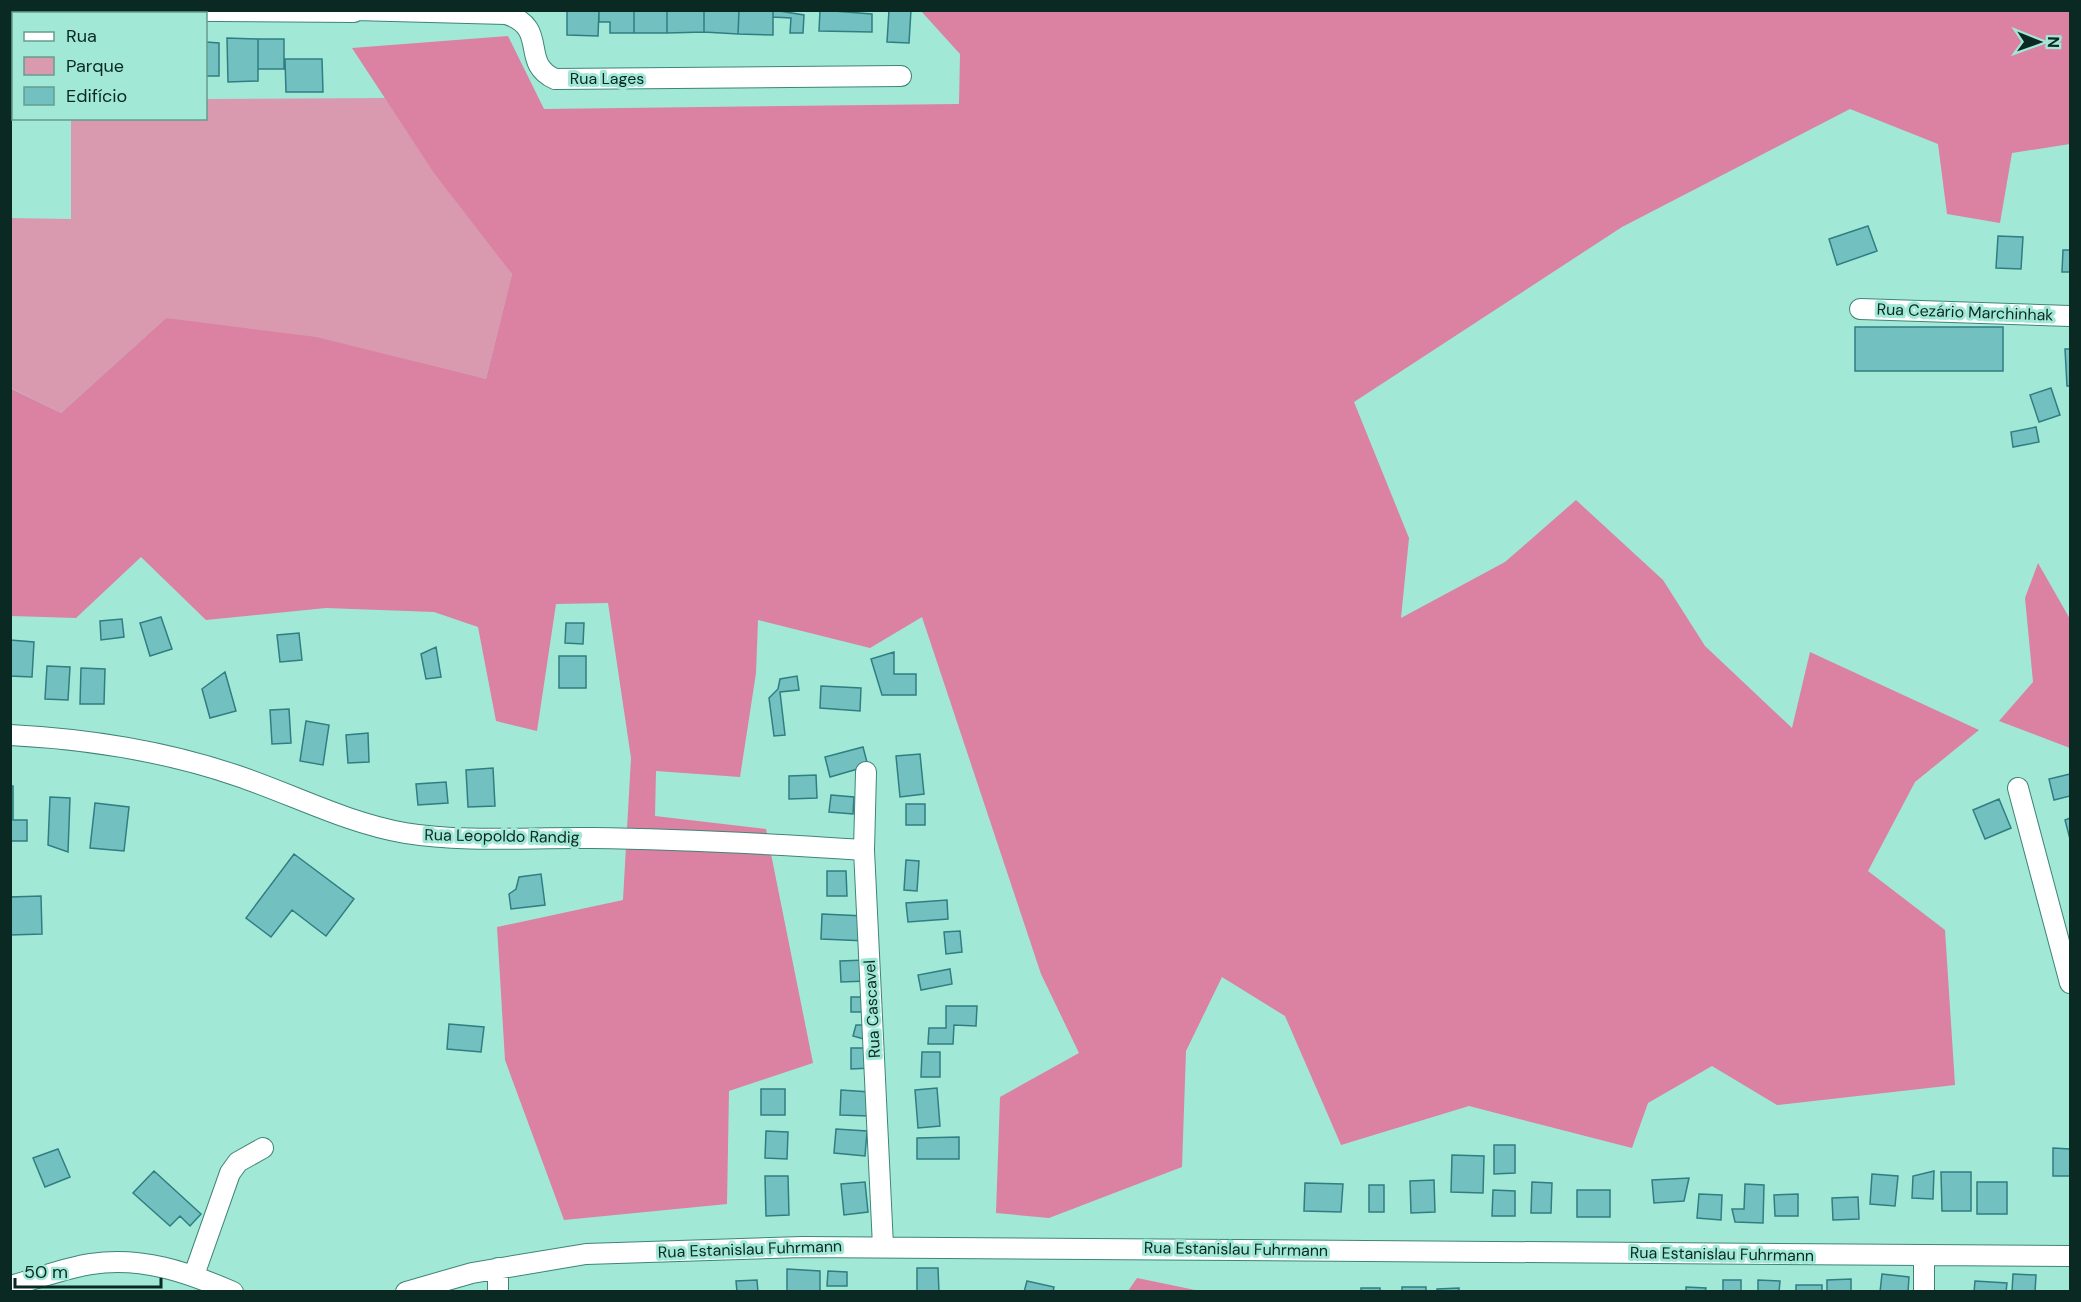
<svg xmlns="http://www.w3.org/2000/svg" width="2081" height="1302" viewBox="0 0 2081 1302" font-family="'DM Sans',sans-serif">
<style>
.green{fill:#d99aaf}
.forest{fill:#db81a1}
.building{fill:#73c0c1;stroke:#307e81;stroke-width:1.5}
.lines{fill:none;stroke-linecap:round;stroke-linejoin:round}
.minor-casing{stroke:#3e8577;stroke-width:22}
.minor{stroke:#fff;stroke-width:20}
.labels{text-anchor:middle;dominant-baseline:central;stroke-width:6;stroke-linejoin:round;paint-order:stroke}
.street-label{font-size:16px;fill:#0b2923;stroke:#a1e8d7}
</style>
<rect width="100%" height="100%" fill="#a1e8d7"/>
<path class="green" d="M385,98L512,274L486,379L166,318L61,413L11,388L10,218L71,219V119L206,118V99Z"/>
<path class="forest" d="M921,11H2070V144L2012,153L2000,223L1947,214L1938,144L1850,109L1622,227L1354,402L1409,538L1401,618L1505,562L1576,500L1663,580L1705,646L1792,728L1810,652L1979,730L1915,782L1868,871L1945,930L1955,1085L1777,1105L1712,1066L1648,1103L1632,1148L1469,1106L1341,1145L1285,1016L1222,977L1186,1051L1182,1167L1049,1218L996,1213L1000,1097L1079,1053L1041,974L922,617L870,648L758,620L756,673L740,777L656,771L655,816L766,829L813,1063L729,1091L727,1204L564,1220L505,1060L497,927L623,900L631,758L608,603L556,604L537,731L496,721L478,627L434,612L326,608L206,620L141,557L76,618L11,616L10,388L61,413L166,318L316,337L486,379L512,274L434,173L352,48L508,36L544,109L959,104L960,54Z
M2038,563L2070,619V748L1999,721L2033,682L2025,598Z
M1137,1278L1200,1291H1128Z"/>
<path class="building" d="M567,10H599L598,36L567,35Z
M599,10H634V33H610V22H599Z
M634,10H667V33H634Z
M667,10H704V32L667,33Z
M739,10H773V35L738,34Z
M739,10L738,34L704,32V11Z
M773,10L804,15L803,33H790L791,18L773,17Z
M820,10L872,14V32L819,31Z
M889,10H911L909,43L887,42Z
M227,38L258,39V81L228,82Z
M258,39H284V69H258Z
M206,42L219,43V76H206Z
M285,59H322L323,92H286Z
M1868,226L1877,251L1837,265L1829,239Z
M1998,236L2023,237L2021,269L1996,268Z
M2063,250H2070V272H2062Z
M1855,327H2003V371H1855Z
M2065,349H2070V386H2067Z
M2051,388L2060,415L2039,422L2030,395Z
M2036,427L2039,442L2013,447L2011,432Z
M161,617L172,649L150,656L140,623Z
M122,619L124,637L101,640L100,621Z
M566,623H584L583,644L565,643Z
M299,633L302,660L280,662L277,635Z
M10,640L34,642L32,677L10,676Z
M436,647L441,677L426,679L421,654Z
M894,652V674H916V695H882L871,659Z
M559,656H586V688H559Z
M47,666L70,667L68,700L45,699Z
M81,668L105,669L104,704H80Z
M225,672L236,711L210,718L202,689Z
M797,676L799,690L780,692L785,735L774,736L769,698L778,689L780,679Z
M821,686L861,688L860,711L820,708Z
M289,709L291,743L272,744L270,710Z
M306,721L329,725L323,765L300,761Z
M368,733L369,762L348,763L346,735Z
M863,747L868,766L830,777L825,757Z
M920,754L924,794L900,797L896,756Z
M493,768L495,806L468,807L466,770Z
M2070,774V796L2054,800L2049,779Z
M816,775L817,798L789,799V776Z
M446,782L448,803L418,805L416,784Z
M10,786H13V820H27V841H10Z
M831,795L854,797L853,814L829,812Z
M50,797L70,798L68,852L48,845Z
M1999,799L2011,828L1985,839L1973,810Z
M95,803L129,807L124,851L90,848Z
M906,804H925V825H906Z
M2070,818V839L2065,820Z
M294,854L354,899L326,936L292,910L271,937L246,918Z
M906,860L919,861L917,891L904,890Z
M827,871H846L847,896H827Z
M541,874L545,905L511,909L509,894L516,889L519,877Z
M41,896L42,934L10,935V897Z
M947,900L948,919L908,922L906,903Z
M822,914L864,916L867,941L821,939Z
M960,931L962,952L946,954L944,932Z
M866,960L867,981L841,982L840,961Z
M950,969L952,984L921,990L918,975Z
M851,997H870V1012H851Z
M946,1006H977L976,1026L954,1025L953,1044H928L929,1028H946Z
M449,1024L484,1027L481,1052L447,1049Z
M856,1025H871V1041L853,1036Z
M851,1048H871V1068L851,1069Z
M922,1052H940V1077H921Z
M937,1088L940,1126L918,1128L915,1090Z
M761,1089H785V1115H761Z
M841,1090L870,1092L869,1116L840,1115Z
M836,1129L867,1131L865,1156L834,1153Z
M766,1131L788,1132L787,1159L765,1158Z
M959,1137V1159H917V1138Z
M1494,1145H1515V1173L1494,1174Z
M2053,1148L2070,1149V1176H2053Z
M58,1149L70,1177L45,1187L33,1158Z
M1452,1155L1484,1156L1483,1193L1451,1192Z
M154,1171L201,1214L190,1226L180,1216L170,1226L133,1193Z
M1934,1171L1933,1199L1912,1198L1913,1176Z
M1941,1172H1971V1211H1942Z
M1872,1174L1898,1176L1895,1206L1870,1204Z
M765,1176H788L789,1215L766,1216Z
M1689,1178L1684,1201L1654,1203L1652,1180Z
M1434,1180L1435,1212L1411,1213L1410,1181Z
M865,1182L868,1212L844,1215L841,1184Z
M1532,1182L1552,1183L1551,1213H1531Z
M1977,1182H2007V1214H1977Z
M1305,1183L1343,1184L1341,1212L1304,1211Z
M1745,1184L1764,1185L1763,1223L1735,1222L1732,1209H1744Z
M1369,1185H1384V1212H1369Z
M1493,1190L1515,1191V1216H1492Z
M1577,1190H1610V1217H1577Z
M1699,1194L1722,1195L1721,1220L1697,1218Z
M1798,1194V1216H1775L1774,1195Z
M1858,1197L1859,1219L1833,1220L1832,1198Z
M917,1268H938L939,1292H917Z
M787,1269L820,1271V1292H787Z
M828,1271L847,1272V1286H827Z
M1882,1274L1909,1277L1908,1292H1880Z
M2013,1274L2036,1275L2035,1292H2012Z
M1851,1279V1292H1827V1280Z
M757,1280L758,1292H737L736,1281Z
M1723,1280H1741V1292H1723Z
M1758,1280L1780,1281L1779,1292H1758Z
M1027,1281L1054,1287L1053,1292H1024Z
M1975,1281L2007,1283L2006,1292H1974Z
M1796,1285H1822V1292H1796Z
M1402,1287H1426V1292H1402Z
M1686,1287L1706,1288L1705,1292H1686Z
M1361,1288H1380V1292H1361Z
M1459,1288V1292H1437V1289Z"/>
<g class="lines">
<defs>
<path id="minor" d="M63,10L354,12
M354,10L506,14C550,28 519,63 555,79L901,76
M1860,309L2070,316
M10,735C88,739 165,751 238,776C294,795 347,823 405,833C466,843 530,837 592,838C682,839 773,844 864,850
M866,772L864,850L883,1246
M2018,788L2070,983
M498,1268V1292
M194,1275L230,1173L238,1162L263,1148
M10,1286C37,1279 64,1268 91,1264C141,1256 187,1272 233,1292
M406,1292L472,1273L586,1254L802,1247L2070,1256
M1924,1292V1255"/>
</defs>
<use href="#minor" class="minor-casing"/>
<use href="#minor" class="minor"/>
</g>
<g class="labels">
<g class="street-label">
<text x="607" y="78">Rua Lages</text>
<text transform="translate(1965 312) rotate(2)">Rua Cezário Marchinhak</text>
<text transform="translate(502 836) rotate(1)">Rua Leopoldo Randig</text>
<text transform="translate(872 1009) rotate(-93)">Rua Cascavel</text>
<text transform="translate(750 1249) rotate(-2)">Rua Estanislau Fuhrmann</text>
<text transform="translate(1236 1249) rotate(1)">Rua Estanislau Fuhrmann</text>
<text transform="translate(1722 1254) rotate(1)">Rua Estanislau Fuhrmann</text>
</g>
</g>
<rect width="2081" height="1302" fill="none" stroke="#0b2923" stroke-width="24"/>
<rect x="12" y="12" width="195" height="108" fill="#a1e8d7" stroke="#659c8f" stroke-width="1.5"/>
<rect x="24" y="32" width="30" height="9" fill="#ffffff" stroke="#659c8f" stroke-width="1.5"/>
<text x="66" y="42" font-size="18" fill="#0b2923">Rua</text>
<rect x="24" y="57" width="30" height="18" fill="#d99aaf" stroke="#659c8f" stroke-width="1.5"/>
<text x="66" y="72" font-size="18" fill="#0b2923">Parque</text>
<rect x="24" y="87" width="30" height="18" fill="#73c0c1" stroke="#659c8f" stroke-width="1.5"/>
<text x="66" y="102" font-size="18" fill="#0b2923">Edifício</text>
<g transform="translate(2039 42) rotate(91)" stroke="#a1e8d7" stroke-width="4.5" paint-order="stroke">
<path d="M0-4.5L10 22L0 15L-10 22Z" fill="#0b2923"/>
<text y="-9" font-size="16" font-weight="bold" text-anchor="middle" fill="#0b2923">N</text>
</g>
<path d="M15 1278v9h146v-9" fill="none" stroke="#0b2923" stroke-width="3"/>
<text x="24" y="1278" font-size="18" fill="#0b2923" stroke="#a1e8d7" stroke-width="4.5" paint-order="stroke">50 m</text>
</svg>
